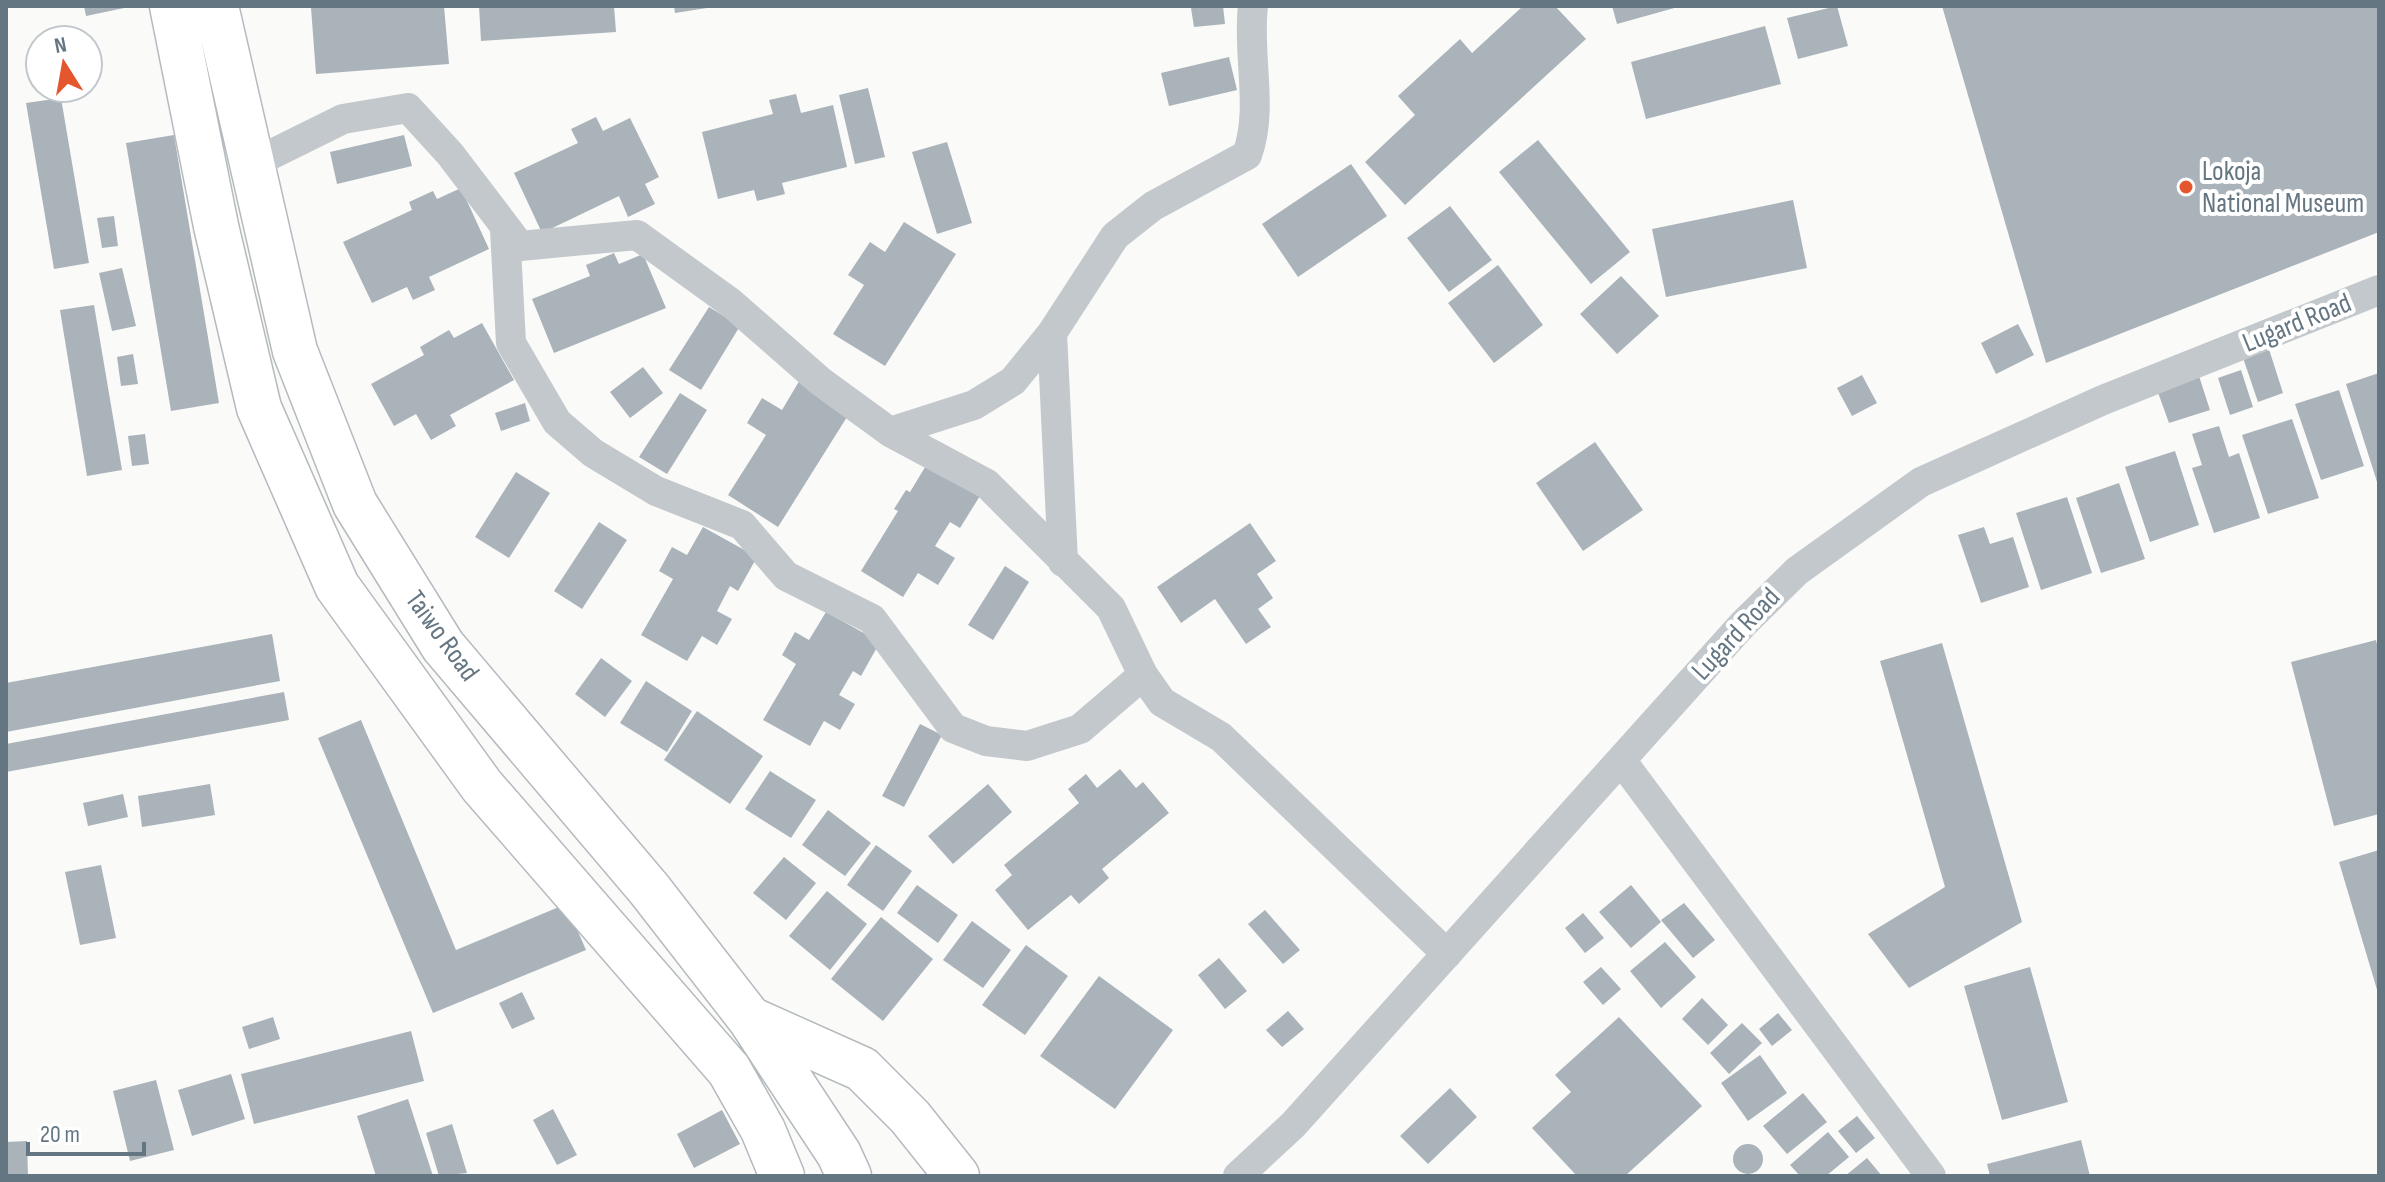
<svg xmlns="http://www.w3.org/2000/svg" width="2385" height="1182" viewBox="0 0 2385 1182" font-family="'Sofia Sans Condensed',sans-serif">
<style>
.building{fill:#aab3b9}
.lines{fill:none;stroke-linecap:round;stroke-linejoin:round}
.primary-casing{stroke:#b5babe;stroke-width:47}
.minor{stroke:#c3c8cc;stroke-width:30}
.primary{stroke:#fff;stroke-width:44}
.poi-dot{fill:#e4572e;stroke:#fff;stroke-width:3}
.labels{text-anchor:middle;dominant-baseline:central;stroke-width:8;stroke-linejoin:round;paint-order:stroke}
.poi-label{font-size:28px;fill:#657683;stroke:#fff;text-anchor:start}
.street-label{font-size:28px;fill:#657683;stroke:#fff}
</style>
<rect width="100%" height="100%" fill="#fafaf8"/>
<path class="building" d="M84,6H129V7L86,16Z
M343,6H444L449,64L316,74L311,8Z
M479,6H614L616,32L481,41Z
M674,6H707V8L675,13Z
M1223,6L1225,24L1194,27L1191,8Z
M1523,6H1555L1586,39L1405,205L1365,162L1415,115L1398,96L1460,39L1472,53Z
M1612,6H1678V7L1617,24Z
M1837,6L1848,46L1798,59L1787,18Z
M1942,6H2379V232L2046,363Z
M1765,26L1781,84L1646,119L1631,62Z
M1229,57L1237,90L1169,106L1161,73Z
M868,88L885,157L855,164L839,95Z
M796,94L801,113L833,105L847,167L782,183L785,194L757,201L754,190L718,199L702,132L773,114L769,100Z
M61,98L89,263L54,269L26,103Z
M596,117L603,131L630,118L659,177L645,184L655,204L628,217L619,196L542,233L514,173L578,143L571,129Z
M174,135L219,403L171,411L126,143Z
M404,135L412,166L337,184L330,152Z
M1538,140L1630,252L1591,284L1499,172Z
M947,142L972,223L937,234L912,152Z
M1351,164L1387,216L1298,277L1262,224Z
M461,188L489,249L429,277L435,290L413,300L407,287L372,303L343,242L412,210L409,202L433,191L437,199Z
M1793,200L1807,268L1666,297L1652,229Z
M1450,206L1492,260L1449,292L1407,238Z
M114,216L118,246L102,248L97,218Z
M904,222L956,254L885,366L833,334L864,285L848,275L870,242L885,252Z
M614,253L619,264L643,254L666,308L554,353L532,299L590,276L586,265Z
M1498,265L1543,325L1494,363L1448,303Z
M122,268L136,326L112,331L99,273Z
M1621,276L1659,316L1617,354L1580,314Z
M94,305L122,470L87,476L60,310Z
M709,307L740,326L701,390L669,370Z
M482,323L514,380L450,415L456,426L431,440L416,414L394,426L371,384L424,355L420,347L449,330L454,338Z
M2018,324L2034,355L1996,374L1981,343Z
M2267,343L2283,393L2258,402L2241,352Z
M133,354L138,384L121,386L117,357Z
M643,367L663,393L630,418L610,392Z
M2241,370L2253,407L2230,415L2218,378Z
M2198,373L2210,410L2169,423L2156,387Z
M2379,373V485H2378L2346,384Z
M1862,375L1877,403L1852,416L1837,388Z
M801,378L852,409L778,527L728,495L766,435L747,423L762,398L782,410Z
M2339,390L2364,466L2321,480L2295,404Z
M680,393L707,410L667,474L639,457Z
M525,403L530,421L501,431L495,413Z
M2292,419L2319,498L2268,514L2242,435Z
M2219,426L2229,457L2239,453L2260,518L2214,533L2192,468L2202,465L2192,434Z
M145,434L149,464L132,466L128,436Z
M1595,442L1643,510L1583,551L1536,483Z
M2175,451L2199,525L2150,542L2125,467Z
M930,459L983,491L960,528L950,522L935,546L955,558L938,585L918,573L903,597L861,571L898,511L894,509L906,490L910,492Z
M516,472L550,493L509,558L475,537Z
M2119,483L2145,559L2101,573L2076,498Z
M2067,497L2092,573L2041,590L2016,513Z
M599,522L627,540L582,609L554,591Z
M1250,523L1276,561L1257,574L1273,598L1258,609L1271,627L1246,644L1215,599L1181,623L1157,587Z
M703,527L757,557L738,591L730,586L717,611L732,619L717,645L702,636L687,661L641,635L673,579L659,571L672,547L687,555Z
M1984,527L1990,544L2013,537L2029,587L1981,603L1958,535Z
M1005,566L1029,582L993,640L968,625Z
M826,612L880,642L861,676L853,671L839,695L855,704L840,730L824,721L810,746L763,720L796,664L782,655L795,632L809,640Z
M272,634L280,681L6,732V683Z
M2376,640L2379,652V814L2334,826L2291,662Z
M1942,643L2022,922L1909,988L1868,934L1945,887L1880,661Z
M601,658L632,681L605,717L575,694Z
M646,681L692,711L667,752L620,723Z
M284,692L289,720L6,772V744Z
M697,711L763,756L730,804L664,760Z
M361,720L456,950L566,904L586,950L433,1013L318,738Z
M920,724L942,735L904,807L882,796Z
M1120,769L1136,788L1143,782L1169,813L1102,869L1109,878L1079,904L1071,895L1028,930L995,890L1012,875L1004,865L1079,803L1068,789L1086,774L1097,788Z
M770,771L816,800L791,838L745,809Z
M210,784L215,815L142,827L138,796Z
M988,784L1012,812L953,864L928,836Z
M123,794L128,817L88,826L83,803Z
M828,810L871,843L845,876L802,845Z
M876,845L912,871L883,911L847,885Z
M2379,850V993H2378L2339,862Z
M784,857L816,883L786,920L753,893Z
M101,865L116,938L80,945L65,872Z
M917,885L958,915L938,943L897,913Z
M1631,885L1661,922L1631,948L1599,912Z
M827,891L867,924L830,970L789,936Z
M1684,903L1715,940L1693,958L1661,920Z
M1265,910L1300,950L1283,964L1248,924Z
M1583,913L1604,938L1585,953L1565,928Z
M881,917L933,959L883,1021L831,979Z
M972,921L1011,950L983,988L943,960Z
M1665,942L1696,977L1661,1008L1630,971Z
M1026,945L1068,976L1025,1035L982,1005Z
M1219,958L1247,991L1225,1009L1198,975Z
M1601,967L1621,989L1603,1005L1583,982Z
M2030,967L2068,1102L2002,1120L1964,986Z
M1099,976L1173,1030L1115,1109L1040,1056Z
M522,992L535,1019L512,1029L499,1003Z
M1702,998L1728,1025L1708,1045L1682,1019Z
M1288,1011L1304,1029L1282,1047L1266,1030Z
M1778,1013L1792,1030L1772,1046L1759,1029Z
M273,1017L280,1039L249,1049L242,1027Z
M1619,1017L1702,1106L1625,1176H1577L1532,1128L1571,1092L1555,1075Z
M1742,1023L1762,1043L1729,1074L1710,1053Z
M411,1031L424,1081L254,1124L241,1074Z
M1760,1055L1787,1093L1748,1121L1721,1083Z
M231,1074L245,1119L192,1136L178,1090Z
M156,1080L174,1150L130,1161L113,1091Z
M1450,1088L1477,1117L1428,1164L1400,1136Z
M1803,1093L1827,1122L1787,1154L1763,1126Z
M408,1099L433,1176H376L357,1116Z
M553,1109L577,1155L557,1165L533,1120Z
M722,1110L740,1144L694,1168L677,1134Z
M1857,1116L1875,1138L1856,1153L1838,1131Z
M452,1124L467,1173L439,1176L426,1133Z
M1828,1132L1849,1157L1826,1176H1800L1790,1165Z
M2081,1140L2090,1176H1990L1987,1164Z
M27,1141L28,1176H6V1142Z
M1733 1159a15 15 0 1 1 30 0a15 15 0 1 1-30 0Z
M1867,1158L1882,1176H1845Z"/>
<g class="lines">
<defs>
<path id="primary" d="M172,6L216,226L259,408L337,586L482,786L729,1070L763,1130L782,1176
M216,6L295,351L355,504L443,646L649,889L750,1019L839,1154L849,1176
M750,1019L862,1069L910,1117L957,1176"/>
</defs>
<use href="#primary" class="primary-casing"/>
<path class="minor" d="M252,164L343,119L408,108L450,154L520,246L637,235L731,303L820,381L890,432L987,484L1111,608L1143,675L1162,702L1221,737L1447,954
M505,229L511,343L557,422L593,453L656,491L742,525L786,576L872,619L953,728L986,741L1027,746L1080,729L1143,675
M1052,333L1063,562
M890,432L974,405L1013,381L1052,333L1115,236L1153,206L1247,155C1264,109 1247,55 1253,6
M1621,760L1931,1176
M1238,1176L1293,1125L1743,624L1797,571L1921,482L2103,400L2379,290"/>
<use href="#primary" class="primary"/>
</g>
<circle class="poi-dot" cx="2186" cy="187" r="8"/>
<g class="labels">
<g class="poi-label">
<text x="2202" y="171">Lokoja<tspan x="2202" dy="32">National Museum</tspan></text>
</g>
<g class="street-label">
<text transform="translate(2297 323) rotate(-22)">Lugard Road</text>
<text transform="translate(1736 634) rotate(-47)">Lugard Road</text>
<text transform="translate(442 636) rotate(54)">Taiwo Road</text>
</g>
</g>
<rect width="2385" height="1182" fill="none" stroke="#657683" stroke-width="16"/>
<g transform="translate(64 64) rotate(349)"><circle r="38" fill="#ffffff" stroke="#c1c8cd" stroke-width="2"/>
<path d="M0-6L14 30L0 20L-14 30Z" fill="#e4572e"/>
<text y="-12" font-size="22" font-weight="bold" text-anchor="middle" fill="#657683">N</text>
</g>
<path d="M28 1142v12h116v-12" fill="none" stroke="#657683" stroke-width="4"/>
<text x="40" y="1142" font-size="24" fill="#657683" stroke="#ffffff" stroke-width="6" paint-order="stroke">20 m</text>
</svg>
